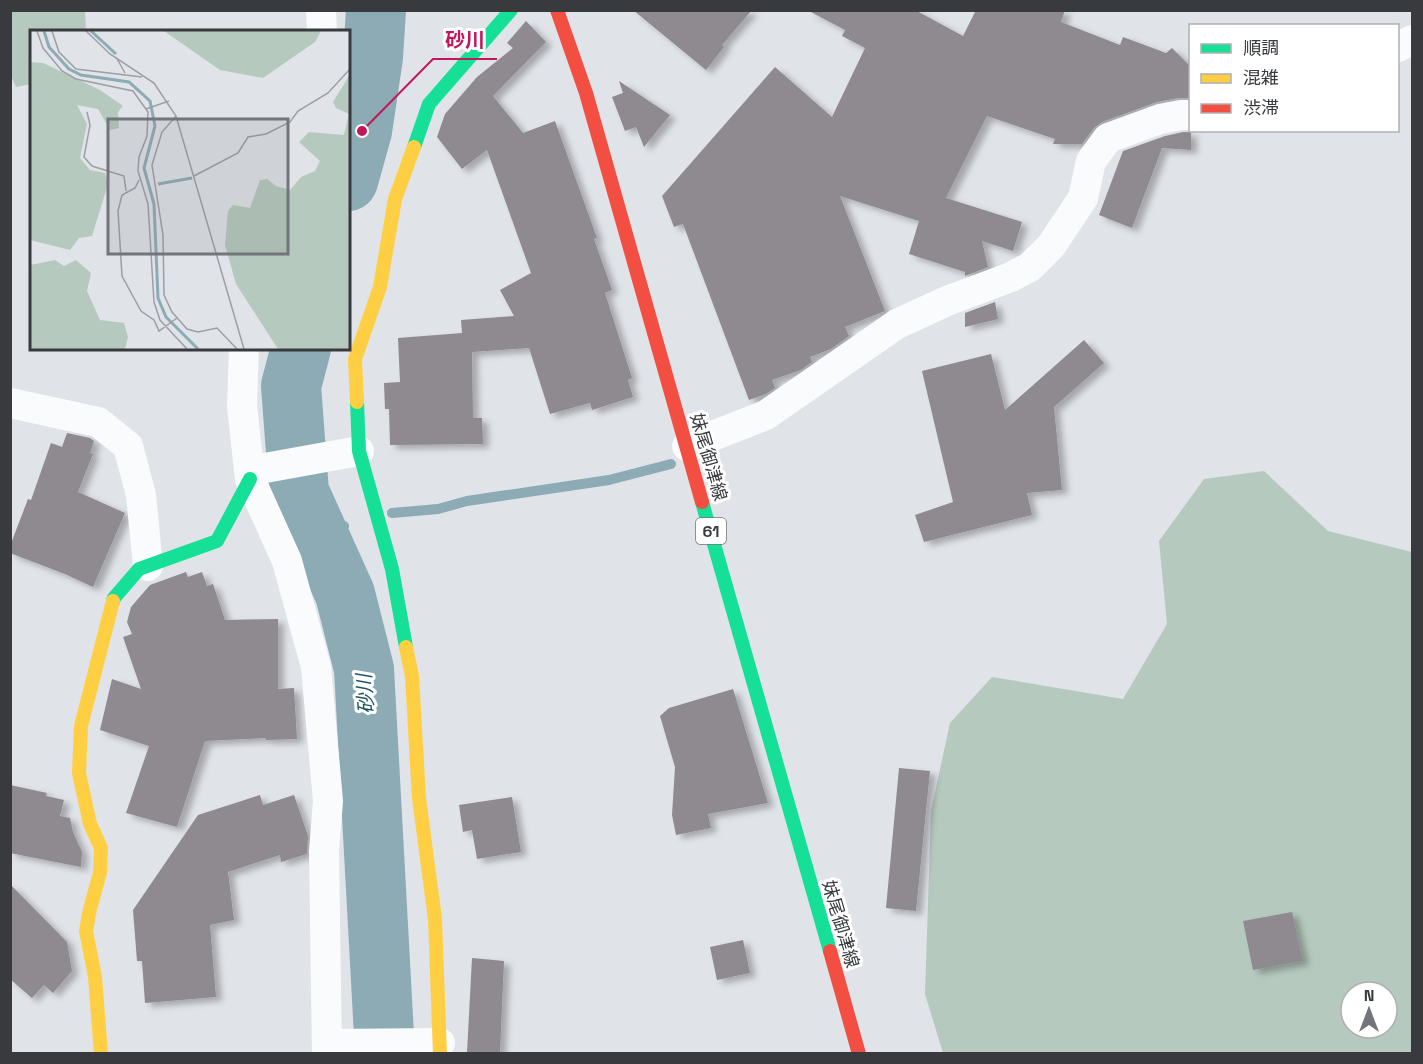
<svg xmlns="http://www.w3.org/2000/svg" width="1423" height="1064" viewBox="0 0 1423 1064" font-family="'Space Grotesk','Noto Sans JP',sans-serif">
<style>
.forest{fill:#b5c9be;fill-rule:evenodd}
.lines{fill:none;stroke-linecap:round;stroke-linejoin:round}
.stream{stroke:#8dabb4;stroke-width:10}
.river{stroke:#8dabb4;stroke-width:60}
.building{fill:#8e8a8f;filter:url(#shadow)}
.street{stroke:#fafbfc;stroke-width:30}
.fast{stroke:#16e098;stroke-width:14}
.slow{stroke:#ffcf43;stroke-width:14}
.jam{stroke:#f24e42;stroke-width:14}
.labels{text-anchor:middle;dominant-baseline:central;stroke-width:6;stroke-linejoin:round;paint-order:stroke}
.shield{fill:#fff;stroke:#747578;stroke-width:1.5}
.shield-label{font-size:16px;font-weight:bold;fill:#383a3e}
.street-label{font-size:18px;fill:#383a3e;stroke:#fff}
.water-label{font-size:20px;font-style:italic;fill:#16525e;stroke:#fff}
.inset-river{fill:none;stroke:#8dabb4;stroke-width:3}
.inset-road{fill:none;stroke:#9d9fa4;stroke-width:1.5}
.view{fill:#73757a;fill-opacity:0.15;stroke:#73757a;stroke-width:3}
.inset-edge{fill:none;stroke:#383a3e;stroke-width:3}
.leader{fill:none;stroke:#c2185b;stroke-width:2}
.callout-dot{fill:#c2185b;stroke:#fff;stroke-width:2}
.callout-label{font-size:20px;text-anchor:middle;font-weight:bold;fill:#c2185b;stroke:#fff;stroke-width:6;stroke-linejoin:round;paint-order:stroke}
</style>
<defs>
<filter id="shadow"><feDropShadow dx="6" dy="4" stdDeviation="3" flood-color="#0004"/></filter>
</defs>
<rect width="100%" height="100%" fill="#e0e3e8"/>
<path class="forest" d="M10,11H85L86,31L32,32L31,84L16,87L11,76Z
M1264,471L1328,531L1412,552V1053H943L925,994L931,811L950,723L992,677L1123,699L1167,624L1159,541L1204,479ZM1351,992H1387V1028H1351Z"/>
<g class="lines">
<path class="stream" d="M392,513L438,509L467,501L609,480L671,464
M318,533L344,526"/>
<path class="river" d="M348,181L362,131L373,57L376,10
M301,348L291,386L299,492L345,594L364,669L385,1054"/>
</g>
<path class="building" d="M633,10H752L722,45L724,47L706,70Z
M807,10H915L963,36L976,10H1065L1061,22L1120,45L1123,37L1166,53L1172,48L1191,67V98H1178L1157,102L1102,122L1094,128L1082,144H1053L1055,139L987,116L946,198L1022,222L1013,251L982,241L988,267L965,276V272L909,254L919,221L840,196L885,311L845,327L849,336L831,349L810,357L812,362L801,370L772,380L775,388L766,394L749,400L683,224L674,227L662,196L775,67L832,117L865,48L842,36L845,30Z
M526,21L546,42L493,96L523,133L555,121L597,238L594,239L612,290L605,293L632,378L628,380L633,397L592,410L590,403L550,414L529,348L472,352L473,418H482L483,444L390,445L389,409H385L384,383L400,382L398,338L462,333L461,320L514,316L500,290L531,273L487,150L462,169L437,137L445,114L477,77L513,48L507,43Z
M619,81L670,115L644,147L636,127L625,131L612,97L623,93Z
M1183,132H1191V150L1162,148L1132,228L1099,215L1123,151L1165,136Z
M995,302L998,319L965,327V313Z
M1084,340L1104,363L1054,407L1062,490L1027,493L1032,515L924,542L915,515L953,502L922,371L991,354L1005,410Z
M67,433L90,438L94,441L90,453L93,454L78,492L125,513L93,587L65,574L10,553V546L28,499L31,500L51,443L62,447Z
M186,572L188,577L202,572L207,586L213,584L225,620L278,619V689L294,688L297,739L266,740V738L205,741L177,827L126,813L149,746L100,730L112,679L141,689L123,637L132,634L127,622L131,607L150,585Z
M733,689L768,803L708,814L711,828L676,835L672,815L675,767L660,716L669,708Z
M899,768L930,771L916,911L886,908Z
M10,785L47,793L46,796L64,800L60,816L70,818L73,832L82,852L81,867L10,853Z
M260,795L263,805L294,795L308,836L307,854L281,862L280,855L228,872L234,920L210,925L216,997L145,1003L142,961H137L133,910L198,815Z
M512,797L521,852L477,859L472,830L463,832L459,805Z
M10,884L67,942L72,971L53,993L44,985L32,998L10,979Z
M1292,912L1303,961L1253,970L1243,921Z
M743,940L750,973L717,980L710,947Z
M472,958L504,961L500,1053H467Z"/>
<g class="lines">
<path class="street" d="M321,10L322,32
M1398,47L1412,40
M244,348L242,406L250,479L287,561L316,667L328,801L324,851L327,1054
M10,403L98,422L128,446L141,495L148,566
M687,446L766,415L897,324L947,301L1011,277L1030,267L1051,246L1083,198L1091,161L1108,138L1160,119L1181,115H1190
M249,471L359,451
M327,1044L440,1043"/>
<path class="fast" d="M414,147L429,104L511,10
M357,402L359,451L392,569L406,647
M702,502L830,951
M113,601L114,598L139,569L217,541L250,479"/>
<path class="slow" d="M357,402L355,359L380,287L395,199L414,147
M406,647L412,676L419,798L435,919L440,1054
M101,1054L95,977L86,931L90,909L100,873L101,848L90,824L79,773L81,726L113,601"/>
<path class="jam" d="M557,10L586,93L702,502
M830,951L859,1054"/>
</g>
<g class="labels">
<rect class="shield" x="696" y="518" width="30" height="26" rx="4.5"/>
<g class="shield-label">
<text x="711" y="531">61</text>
</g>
<g class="street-label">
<text transform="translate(709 457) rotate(74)">妹尾御津線</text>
<text transform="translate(841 924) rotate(74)">妹尾御津線</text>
</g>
<g class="water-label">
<text transform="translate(365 694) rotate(-94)">砂川</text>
</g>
</g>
<g transform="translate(30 30)">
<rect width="320" height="320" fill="#e0e3e8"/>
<path d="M134,1H291L285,12L233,48L190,40ZM0,32L13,33L70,60L93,76L88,82L89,98L80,100L68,79L47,75L57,94L50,128L60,140L75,143L78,154L62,206L49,208L40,220L0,210ZM319,46V319H248L206,254L195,215L198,181L203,175L220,178L230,150L237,149L246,156L260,160L271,147L285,141L290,131L269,112L279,102L314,105L319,84L306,78L303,72ZM25,230L34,236L46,230L61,243L57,261L70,290L94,293L98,307L95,319H0V235Z" fill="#b5c9be"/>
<path class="inset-river" d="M14,1L19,17L39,39L51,45L99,52L120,71L125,96L114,138L124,174L128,268L136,287L168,319M61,1L86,24M128,154L162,148"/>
<path class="inset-road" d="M7,1L13,18L32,41L46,49L103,61L118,82L117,106L109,127L108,141L118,174L124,272L130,290L157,319M22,1L29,22L46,39L112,47M56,1L80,24L124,53L146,86L214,319M86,27L95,43M116,79L139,71M57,82L60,95L54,127L62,136L94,146L96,161M146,86L132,102L122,135L133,205L134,265L142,282L157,299L168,302L187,298L207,319M164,146L208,123L218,107L236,104L260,92L268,81L298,63L320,39M109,150L105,158L92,165L88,181L92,246L111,281L124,290L129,301L147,288"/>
<path class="view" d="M78,89H258V224H78Z"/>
<rect width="320" height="320" class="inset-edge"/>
</g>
<path class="leader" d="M362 131L433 59H497"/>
<circle class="callout-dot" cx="362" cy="131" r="6"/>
<g class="callout-label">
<text x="465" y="47">砂川</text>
</g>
<rect width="1423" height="1064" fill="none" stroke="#383a3e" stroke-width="24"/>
<rect x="1189" y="24" width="210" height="108" fill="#ffffff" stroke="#afb0b2" stroke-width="1.5"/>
<rect x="1201" y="44" width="30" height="9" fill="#16e098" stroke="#afb0b2" stroke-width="1.5"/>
<text x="1243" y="54" font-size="18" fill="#383a3e">順調</text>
<rect x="1201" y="74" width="30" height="9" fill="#ffcf43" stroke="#afb0b2" stroke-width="1.5"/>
<text x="1243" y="84" font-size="18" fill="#383a3e">混雑</text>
<rect x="1201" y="104" width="30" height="9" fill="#f24e42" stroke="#afb0b2" stroke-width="1.5"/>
<text x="1243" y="114" font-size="18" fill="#383a3e">渋滞</text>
<g transform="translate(1369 1010)"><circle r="28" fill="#ffffff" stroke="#afb0b2" stroke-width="1.5"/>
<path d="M0-4.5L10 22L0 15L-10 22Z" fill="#73757a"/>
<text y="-9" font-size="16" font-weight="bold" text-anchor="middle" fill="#383a3e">N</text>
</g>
</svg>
